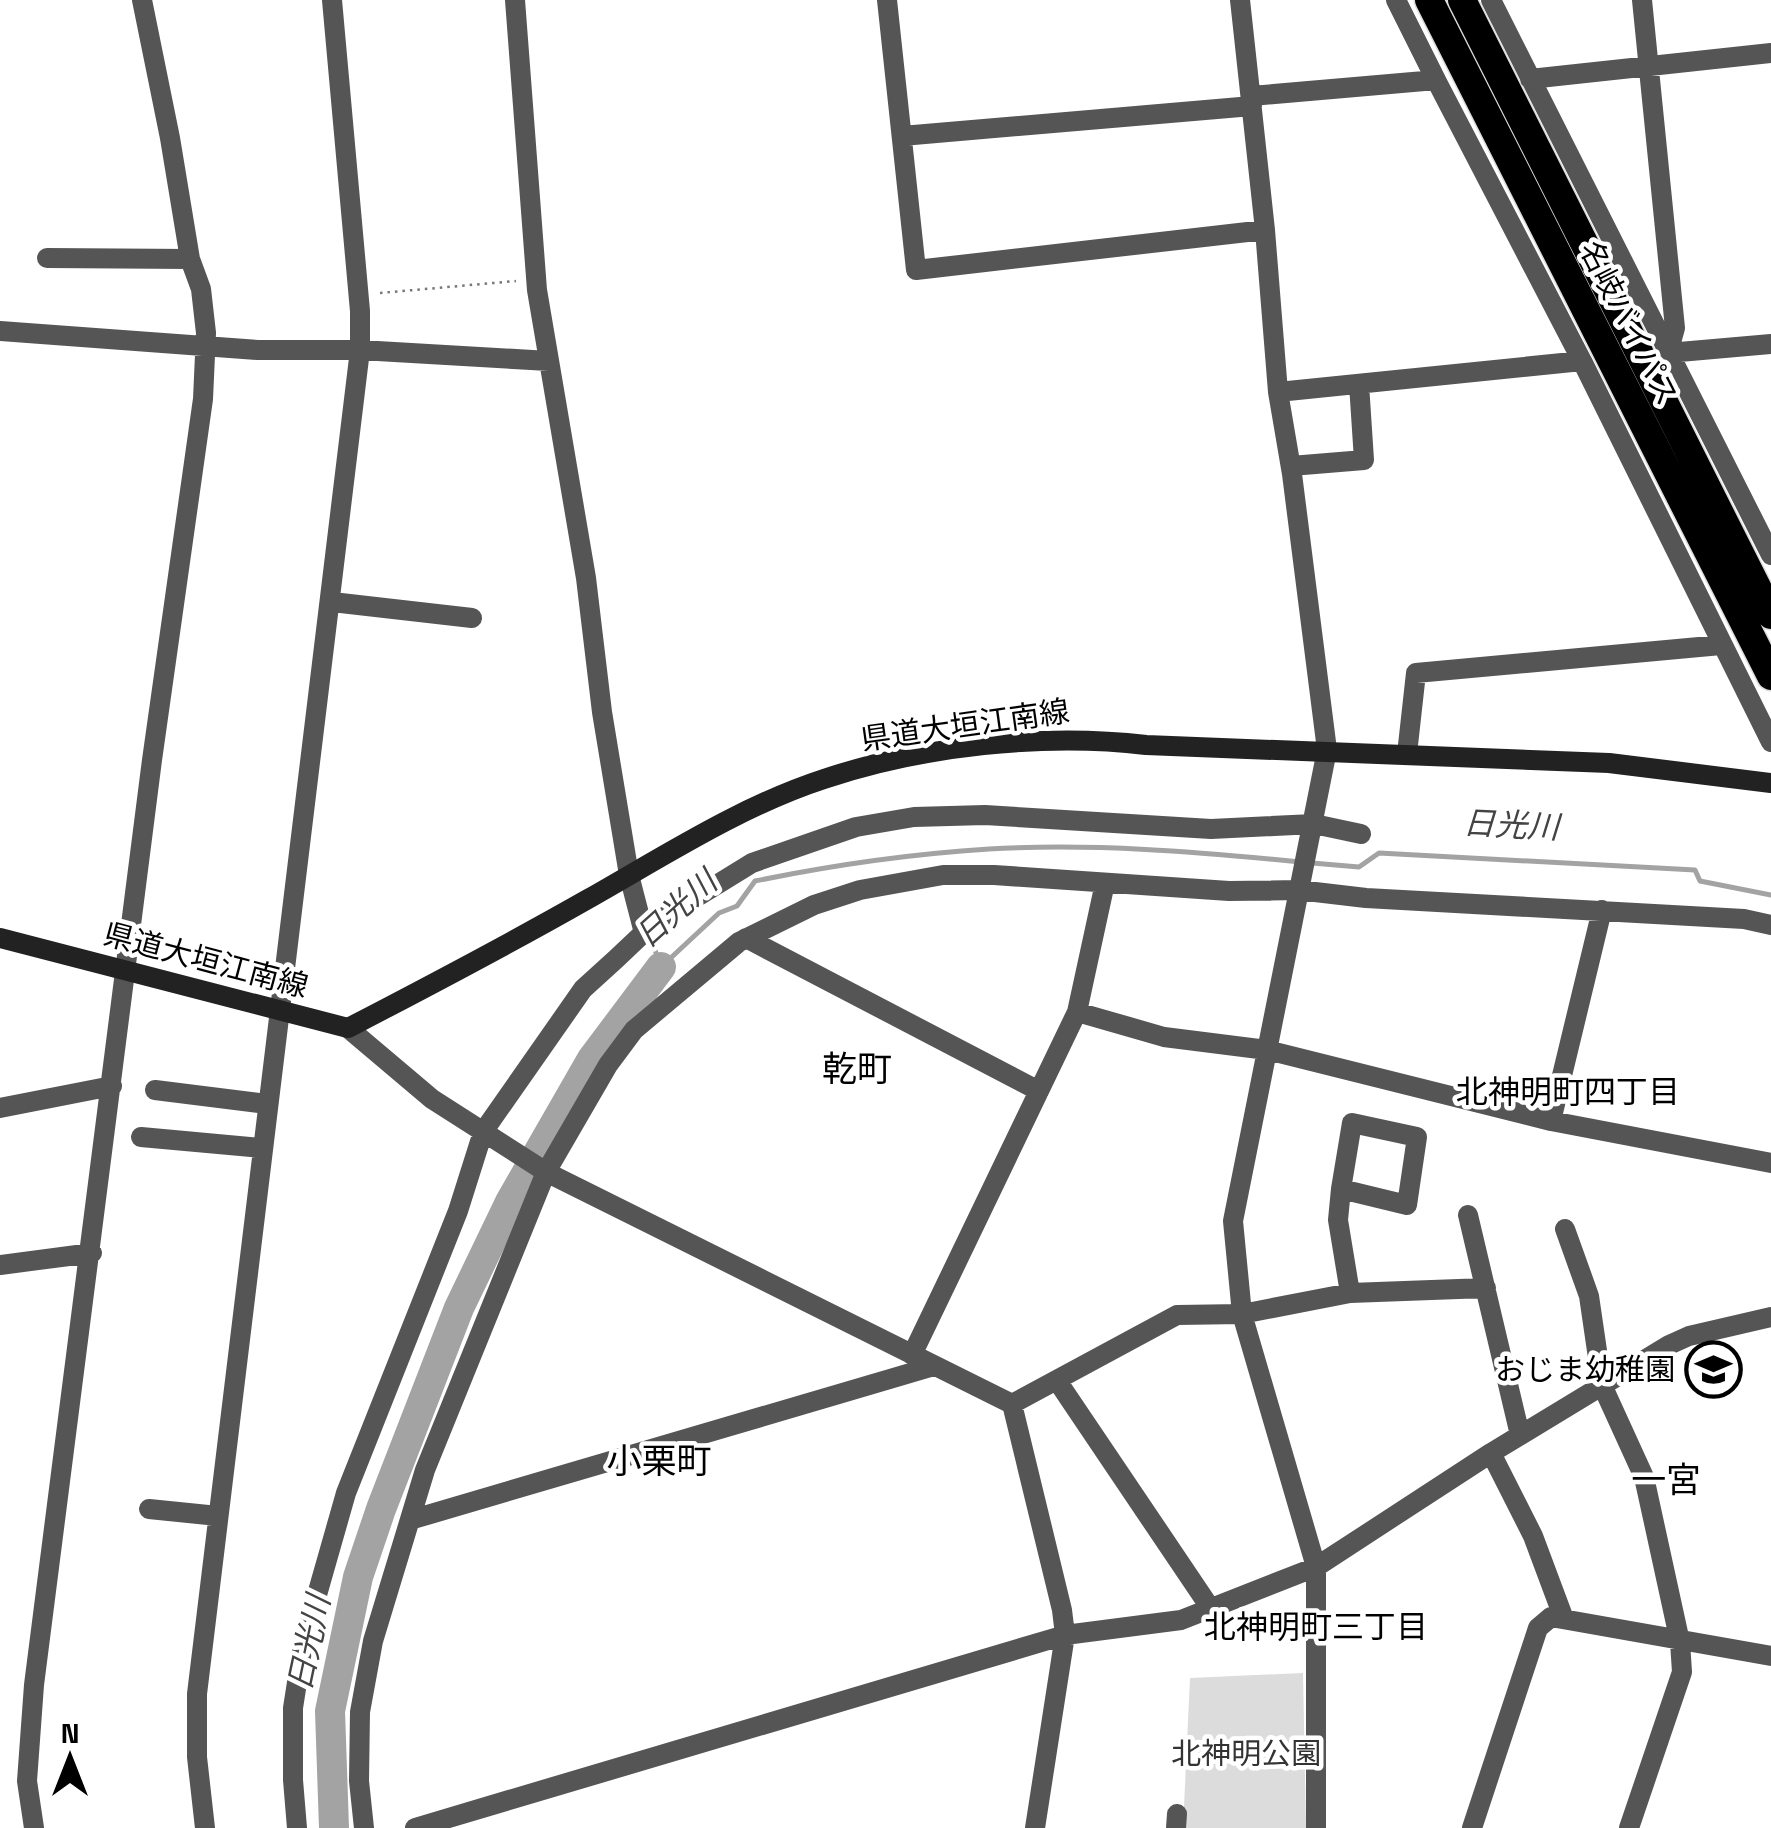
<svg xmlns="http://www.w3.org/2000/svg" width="1771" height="1828" viewBox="0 0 1771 1828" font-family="'Space Grotesk','Noto Sans JP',sans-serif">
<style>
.green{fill:#dcdcdc}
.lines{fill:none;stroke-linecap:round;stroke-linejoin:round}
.stream{stroke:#a3a3a3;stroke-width:5}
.river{stroke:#a3a3a3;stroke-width:30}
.trunk-casing{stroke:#dbdbdb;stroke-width:31}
.path{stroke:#777;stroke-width:2.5;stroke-dasharray:2.5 5;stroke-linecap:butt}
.minor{stroke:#555;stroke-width:20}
.secondary{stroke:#222;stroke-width:20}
.trunk{stroke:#000;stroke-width:28}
.labels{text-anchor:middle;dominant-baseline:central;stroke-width:9;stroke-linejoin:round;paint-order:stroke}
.street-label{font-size:30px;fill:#000;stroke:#fff}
.poi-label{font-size:30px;fill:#000;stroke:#fff;text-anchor:end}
.park-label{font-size:30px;fill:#333;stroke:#fff}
.water-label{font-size:32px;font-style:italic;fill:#444;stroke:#fff}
.neighbourhood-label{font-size:32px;fill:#000;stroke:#fff}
.quarter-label{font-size:35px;fill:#000;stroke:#fff}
</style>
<rect width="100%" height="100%" fill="#fff"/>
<path class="green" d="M1303,1673L1306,1828H1183L1190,1678Z"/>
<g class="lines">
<path class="stream" d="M1312,863L1359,867L1379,853L1695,870L1700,881L1771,895
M649,933L661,967L719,913L737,906L755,881C833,865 910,854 989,849C1093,843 1198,852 1301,862"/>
<path class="river" d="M334,1828L330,1711L358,1577L381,1509L459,1308L510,1202L592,1059L661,967"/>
<defs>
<path id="trunk" d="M1429,0L1771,676
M1462,0L1771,615"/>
</defs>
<use href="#trunk" class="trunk-casing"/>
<path class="path" d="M380,293L516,281"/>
<path class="minor" d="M515,0L537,290L586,578L602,712L629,875L644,933
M887,0L916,270L1265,230
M1240,0L1265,230L1278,392L1292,474L1327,750L1233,1221L1242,1314L1316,1567V1828
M1396,0L1436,80
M1491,0L1771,555
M1642,0L1675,328L1668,353L1771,344
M1530,79L1771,53
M1251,96L1436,80L1582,361L1278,392
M902,136L1252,106
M47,258L190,259
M0,331L258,350H360L549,361
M1582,361L1771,742
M1291,466L1364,460L1359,384
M332,602L472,618
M1407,754L1416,673L1721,645
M746,938L1039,1091
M1077,1012L1105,883
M348,1028L432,1099L546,1172L1012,1404
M155,1090L267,1104
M0,1108L112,1086
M1551,1121L1602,910
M141,1137L262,1148
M1341,1189L1352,1123L1417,1137L1407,1205L1341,1189L1338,1220L1350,1293
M1468,1215L1520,1435
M1565,1229L1589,1296L1602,1385L1644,1477L1680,1642L1682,1672L1629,1828
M0,1265L92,1253
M912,1355L1077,1012L1164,1037L1267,1050L1551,1121L1771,1163
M1058,1382L1209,1606
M1012,1404L1177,1315L1242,1314L1350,1293L1486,1288
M1012,1404L1062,1610L1065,1635L1035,1828
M1491,1453L1533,1536L1564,1619
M149,1509L218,1516
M410,1520L934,1366
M34,1828L27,1781L34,1685L152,760L203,399L206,333L201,289L190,259L170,138L142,0
M205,1828L197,1757V1694L360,350V311L332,0
M297,1828L293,1780V1708L303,1644L346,1493L458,1211L483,1132L583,989L616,959L653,924L752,863L856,827L914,817L985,815L1211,829L1314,824L1361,834
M364,1828L359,1781L360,1712L373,1641L425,1470L546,1172L608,1065L634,1030L739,942L814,905L860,890L943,875H994L1229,891L1298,890L1366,898L1744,919L1771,925
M415,1828L1065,1635L1181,1620L1316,1567L1491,1453L1669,1345L1689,1336L1771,1317
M1176,1828L1177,1814
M1472,1828L1538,1628L1551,1617L1771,1656"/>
<path class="secondary" d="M0,938L348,1028C429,986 509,944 588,899C664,856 741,806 824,779C922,746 1044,733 1146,745L1609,763L1771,783"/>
<use href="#trunk" class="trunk"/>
</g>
<defs>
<symbol id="school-ring" viewBox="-11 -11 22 22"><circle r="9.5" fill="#fff" stroke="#000" stroke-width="1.5"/><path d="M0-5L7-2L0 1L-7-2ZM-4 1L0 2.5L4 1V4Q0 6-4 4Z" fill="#000"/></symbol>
</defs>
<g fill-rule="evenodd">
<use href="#school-ring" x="1682" y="1338" width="63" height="63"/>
</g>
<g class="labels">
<g class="street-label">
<text transform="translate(1629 323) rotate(63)">名岐バイパス</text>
<text transform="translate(965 725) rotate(-8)">県道大垣江南線</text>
<text transform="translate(206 960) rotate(15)">県道大垣江南線</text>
</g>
<g class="poi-label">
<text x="1675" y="1369">おじま幼稚園</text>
</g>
<g class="park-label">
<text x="1246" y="1753">北神明公園</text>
</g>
<g class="water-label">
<text transform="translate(1511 825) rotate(3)">日光川</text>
<text transform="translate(676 909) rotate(-42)">日光川</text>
<text transform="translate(309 1643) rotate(-78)">日光川</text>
</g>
<g class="neighbourhood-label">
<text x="1568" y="1092">北神明町四丁目</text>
<text x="1316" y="1627">北神明町三丁目</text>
</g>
<g class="quarter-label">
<text x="857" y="1069">乾町</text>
<text x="659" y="1461">小栗町</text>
<text x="1666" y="1480">一宮</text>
</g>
</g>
<g transform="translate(70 1758)" stroke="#ffffff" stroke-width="8" paint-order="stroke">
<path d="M0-8L18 38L0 25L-18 38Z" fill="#000000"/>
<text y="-15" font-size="28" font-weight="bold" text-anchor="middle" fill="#000000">N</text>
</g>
</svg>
